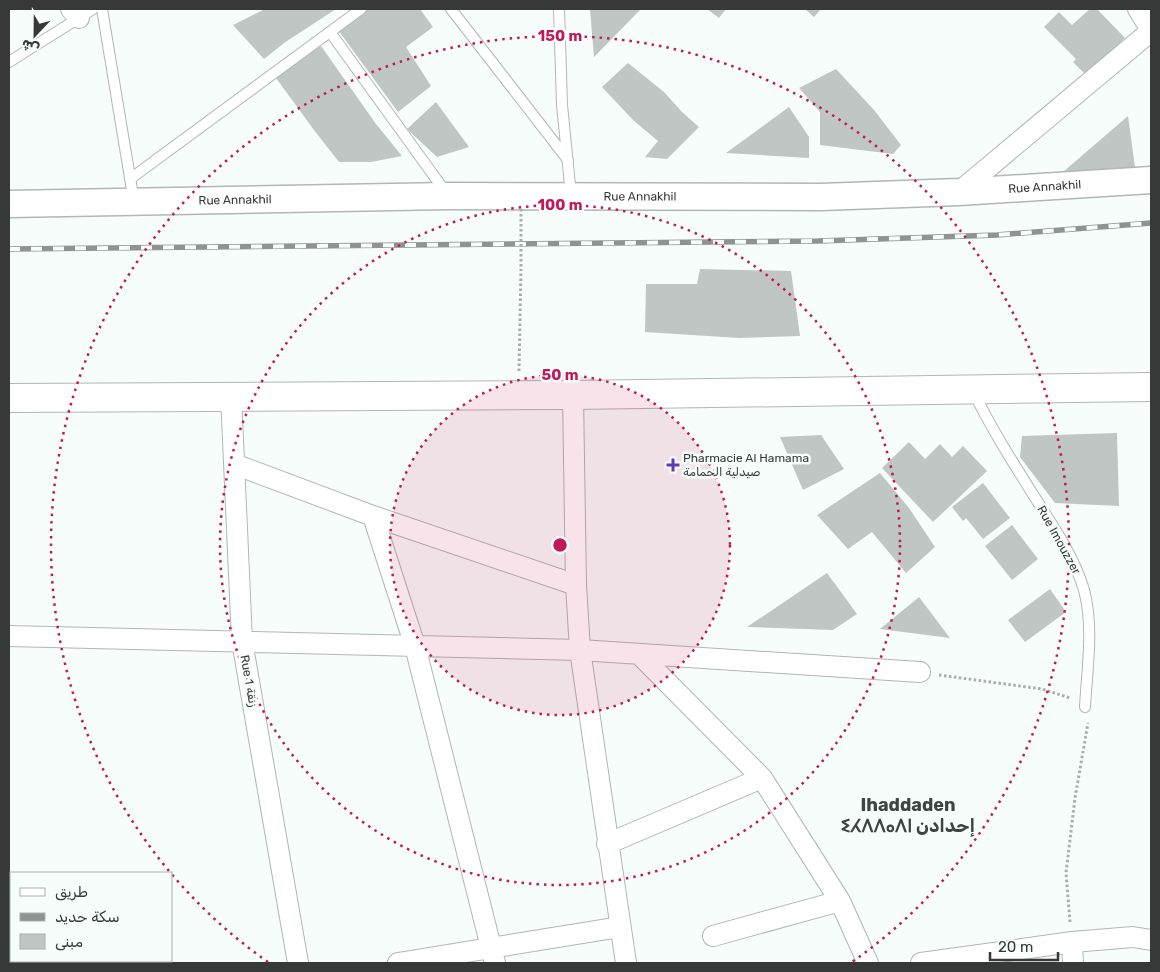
<svg xmlns="http://www.w3.org/2000/svg" width="1160" height="972" viewBox="0 0 1160 972" font-family="Rubik,Cairo,'Noto Sans Tifinagh',sans-serif">
<style>
.building{fill:#bfc6c3}
.lines{fill:none;stroke-linecap:round;stroke-linejoin:round}
.service-casing{stroke:#b0b7b4;stroke-width:12}
.minor-casing{stroke:#b0b7b4;stroke-width:22}
.tertiary-casing{stroke:#b0b7b4;stroke-width:29}
.secondary-casing{stroke:#b0b7b4;stroke-width:30}
.path{stroke:#a8aeab;stroke-width:3;stroke-dasharray:2.5 2.5;stroke-linecap:butt}
.service{stroke:#fff;stroke-width:10}
.minor{stroke:#fff;stroke-width:20}
.tertiary{stroke:#fff;stroke-width:26}
.secondary{stroke:#fff;stroke-width:28}
.rail-casing{stroke:#8f9491;stroke-width:5.5}
.rail{stroke:#f6fdfa;stroke-width:4;stroke-dasharray:11;stroke-linecap:butt}
.path-bridge{stroke:#a8aeab;stroke-width:3;stroke-dasharray:2.5 2.5;stroke-linecap:butt}
.ring{fill:none;stroke:#c2185b;stroke-width:2.5;stroke-dasharray:2.5 5}
.poi-dot{fill:#613ab2;stroke:#f6fdfa;stroke-width:2}
.labels{text-anchor:middle;dominant-baseline:central;stroke-width:5;stroke-linejoin:round;paint-order:stroke}
.street-label{font-size:12px;fill:#363937;stroke:#f6fdfa}
.poi-label{font-size:12px;fill:#363937;stroke:#f6fdfa;text-anchor:start}
.district-label{font-size:18px;font-weight:bold;fill:#3e4442;stroke:#f6fdfa}
.centre{fill:#c2185b;stroke:#f6fdfa;stroke-width:2.5}
.ring-label{font-size:15px;text-anchor:middle;font-weight:bold;fill:#c2185b;stroke:#f6fdfa;stroke-width:5;stroke-linejoin:round;paint-order:stroke}
</style>
<rect width="100%" height="100%" fill="#f6fdfa"/>
<path class="building" d="M272,9H336L284,43L264,59L233,25L263,10Z
M368,9H420L433,27L406,47L431,86L398,112L338,30Z
M590,9H641L594,57Z
M707,9H726L719,18Z
M805,9H821L814,17Z
M1090,9H1097L1125,38L1086,75L1073,62L1076,59L1044,27L1059,12L1072,25Z
M321,46L376,124L402,156L371,162H339L314,130L276,78L297,61Z
M628,63L664,92L682,112L699,127L667,159L645,157L658,141L633,120L602,87Z
M836,69L874,110L901,145L893,154L820,145V112L799,88Z
M436,102L469,147L437,157L407,129Z
M789,107L809,137V158L726,153Z
M1128,116L1135,167L1121,174L1063,172Z
M700,269L791,271L800,336L739,338L645,332L646,284H697Z
M1117,433L1119,506L1055,503L1020,457L1022,436Z
M821,435L844,469L803,490L780,437Z
M909,442L925,459L940,444L952,457L963,446L987,471L933,522L882,468Z
M880,473L909,508L935,547L906,573L872,532L848,549L817,515Z
M983,483L1010,518L983,539L966,518L963,521L952,507Z
M1012,525L1038,559L1012,580L985,546Z
M827,573L857,614L833,630L747,627Z
M1050,589L1066,612L1025,642L1008,620Z
M919,597L950,638L880,629Z"/>
<g class="lines">
<defs>
<path id="service" d="M102,9L134,202
M451,9L568,160
M559,9L562,105L571,195
M330,32L447,194
M9,62L93,9
M130,179L361,9
M973,391C991,428 1012,461 1034,496C1053,526 1074,556 1084,590C1094,627 1087,669 1085,707"/>
<path id="minor" d="M71,9L79,18
M1138,9L1151,30
M959,192L1151,31
M231,395L242,641L298,963
M573,395L576,585L580,650L626,963
M234,464L373,516L576,585
M373,516L415,646L495,963
M9,636L580,650L920,672
M639,654L762,778L840,901L868,963
M607,844L762,778
M713,936L840,901
M1072,942L1073,963
M398,963L620,927
M921,963L1072,942L1133,937L1151,940"/>
<g id="tertiary">
<path id="s1" d="M9,204L448,196L821,197L959,192L1151,180"/>
</g>
<path id="secondary" d="M9,398L573,395L1151,387"/>
</defs>
<use href="#service" class="service-casing"/>
<use href="#minor" class="minor-casing"/>
<use href="#tertiary" class="tertiary-casing"/>
<use href="#secondary" class="secondary-casing"/>
<path class="path" d="M519,371L521,269
M939,675L1042,689L1070,698
M1070,922L1066,873L1075,798L1088,723"/>
<use href="#service" class="service"/>
<use href="#minor" class="minor"/>
<use href="#tertiary" class="tertiary"/>
<use href="#secondary" class="secondary"/>
<defs>
<path id="rail" d="M9,249L818,241L997,235L1151,223"/>
</defs>
<use href="#rail" class="rail-casing"/>
<use href="#rail" class="rail"/>
<path class="path-bridge" d="M521,209V269"/>
</g>
<circle cx="560" cy="545" r="170" fill="#c2185b" fill-opacity=".12"/>
<g class="ring">
<circle cx="560" cy="545" r="170"/>
<circle cx="560" cy="545" r="340"/>
<path d="M268 962A509 509 0 1 1 852 962"/>
</g>
<path class="poi-dot" d="M670.5 457.5h5v5h5v5h-5v5h-5v-5h-5v-5h5z"/>
<g class="labels">
<g class="street-label">
<text stroke="none"><textPath href="#s1" startOffset="1036">Rue Annakhil</textPath></text>
<text stroke="none"><textPath href="#s1" startOffset="631">Rue Annakhil</textPath></text>
<text stroke="none"><textPath href="#s1" startOffset="226">Rue Annakhil</textPath></text>
<text transform="translate(1059 540) rotate(61)">Rue Imouzzer</text>
<text transform="translate(249 681) rotate(80)">Rue 1 زنقة</text>
</g>
<g class="poi-label">
<text x="683" y="458">Pharmacie Al Hamama<tspan x="683" dy="14">صيدلية الحمامة</tspan></text>
</g>
<g class="district-label">
<text x="908" y="805">Ihaddaden<tspan x="908" dy="21">ⵉⵃⴷⴷⴰⴷⵏ إحدادن</tspan></text>
</g>
</g>
<circle cx="560" cy="545" r="8" class="centre"/>
<g class="ring-label">
<text x="560" y="41">150 m</text>
<text x="560" y="210">100 m</text>
<text x="560" y="380">50 m</text>
</g>
<rect width="1160" height="972" fill="none" stroke="#363937" stroke-width="20"/>
<rect x="10" y="872" width="162" height="90" fill="#f6fdfa" stroke="#a9afac"/>
<rect x="20" y="888" width="25" height="8" fill="#ffffff" stroke="#a9afac"/>
<text x="55" y="897" font-size="15" fill="#363937">طريق</text>
<rect x="20" y="913" width="25" height="8" fill="#8f9491" stroke="#a9afac"/>
<text x="55" y="922" font-size="15" fill="#363937">سكة حديد</text>
<rect x="20" y="934" width="25" height="15" fill="#bfc6c3" stroke="#a9afac"/>
<text x="55" y="947" font-size="15" fill="#363937">مبنى</text>
<g transform="translate(35 35) rotate(202)" stroke="#f6fdfa" stroke-width="4" paint-order="stroke">
<path d="M0-4L9 19L0 12L-9 19Z" fill="#363937"/>
<text y="-8" font-size="14" font-weight="bold" text-anchor="middle" fill="#363937">ش</text>
</g>
<path d="M990 952v8h68v-8" fill="none" stroke="#363937" stroke-width="2.5"/>
<text x="998" y="952" font-size="15" fill="#363937" stroke="#f6fdfa" stroke-width="4" paint-order="stroke">20 m</text>
</svg>
